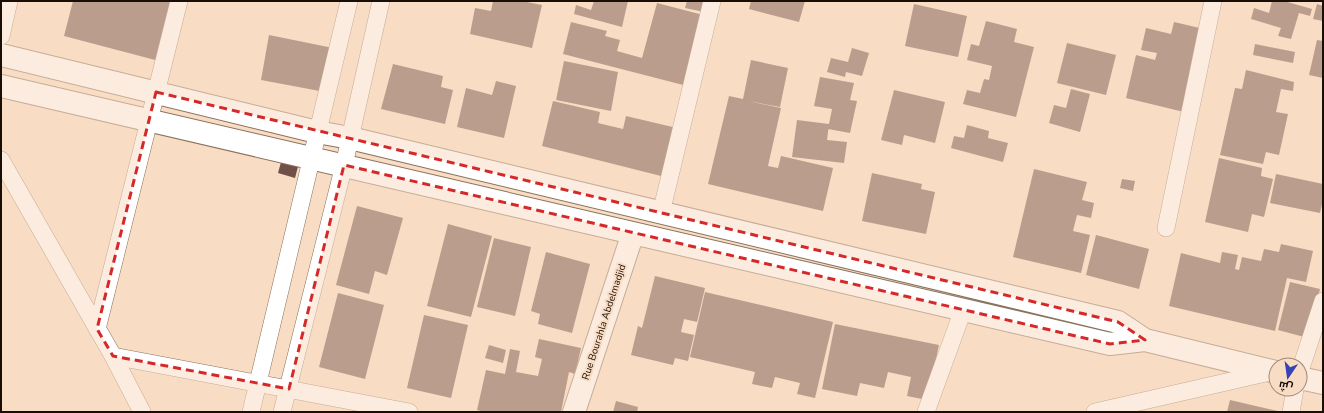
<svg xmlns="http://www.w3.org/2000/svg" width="1324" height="413" viewBox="0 0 1324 413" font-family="'Nunito Sans',Cairo,sans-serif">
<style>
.building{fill:#705148}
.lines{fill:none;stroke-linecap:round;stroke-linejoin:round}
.street-casing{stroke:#8b725c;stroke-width:18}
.secondary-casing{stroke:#8b725c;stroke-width:24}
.street{stroke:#fff;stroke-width:17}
.secondary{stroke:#fff;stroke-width:22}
.marked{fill:none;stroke:#d62828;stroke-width:3;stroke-dasharray:8 5;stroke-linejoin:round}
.labels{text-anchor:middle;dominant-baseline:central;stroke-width:4;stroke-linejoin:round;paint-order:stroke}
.street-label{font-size:10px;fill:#180e06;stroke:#f8dcc4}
</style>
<rect width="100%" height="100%" fill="#f8dcc4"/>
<path class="building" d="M73,1H175L159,61L64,36Z
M493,1H522L542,5L532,48L470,34L475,8L491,11Z
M594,1H628L622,27L574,14L576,5L591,10Z
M687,1H712L709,13L685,8Z
M751,1H805L799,22L749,9Z
M1272,1H1284L1312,9L1310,16L1299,13L1291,39L1278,36L1281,28L1251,19L1254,8L1269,13Z
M657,3L707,16L691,87L563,54L571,22L607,31L605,36L620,40L617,51L642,58Z
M914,4L967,16L958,57L905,46Z
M1317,4L1323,6V21L1313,19Z
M986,21L1017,29L1014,42L1034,47L1016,117L963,104L967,90L980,93L984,79L989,80L992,66L967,60L971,44L979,46Z
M1174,22L1204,29L1184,112L1126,98L1136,55L1155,60L1157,53L1141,50L1146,28L1171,34Z
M269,35L333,48L325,92L261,80Z
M1317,40L1323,41V78L1309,75Z
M1067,43L1116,55L1106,95L1057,83Z
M1255,44L1295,52L1293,63L1253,55Z
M852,48L869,53L862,76L846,72L845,77L827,72L831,58L848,62Z
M751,60L788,68L780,107L748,101L781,108L768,166L778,168L781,156L833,168L823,211L708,184L729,96L743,99Z
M564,61L618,72L611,111L556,100Z
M393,64L443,76L441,87L453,90L445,124L381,109Z
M1246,70L1294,82L1293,91L1281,89L1276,112L1288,114L1279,155L1266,152L1263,164L1220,155L1235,88L1242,89Z
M820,77L854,83L850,100L857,101L850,133L828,129L832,109L814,106Z
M496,81L516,86L504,138L457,127L466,88L492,95Z
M1071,89L1090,94L1080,132L1049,123L1054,105L1066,108Z
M894,90L945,102L935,143L904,135L902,145L881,140Z
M553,101L600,112L598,123L623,129L626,116L681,129L669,178L542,146Z
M797,120L829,124L827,140L847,142L844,163L792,157Z
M967,125L989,131L988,138L1008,143L1003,162L951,148L954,136L964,138Z
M283,155L300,159L295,178L278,173Z
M1219,158L1262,168L1261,176L1273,179L1264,217L1252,214L1248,232L1205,222Z
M1034,169L1087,182L1082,200L1094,203L1091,218L1077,215L1073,231L1090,235L1081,273L1013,257Z
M872,173L922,184L921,189L935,192L926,234L862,221Z
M1276,174L1323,184V200L1320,213L1270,203Z
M1122,179L1135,181L1133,191L1120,188Z
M357,206L403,218L387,275L375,271L369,294L336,285Z
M448,224L492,236L471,317L427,306Z
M1096,235L1149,249L1139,289L1086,275Z
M494,238L531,247L515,316L477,307Z
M1281,244L1313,251L1306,282L1287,278L1275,331L1169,306L1181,253L1220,263L1222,252L1238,255L1235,269L1239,270L1242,257L1261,261L1264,249L1279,252Z
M546,252L590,264L572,333L538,324L540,314L531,311Z
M655,276L705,288L697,322L684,319L681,332L694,335L688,361L675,358L673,365L631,355L638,326L642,328Z
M1290,282L1320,289L1308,338L1278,330Z
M705,292L833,322L815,398L797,394L800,383L775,377L772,388L752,384L755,372L690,357Z
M338,293L384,305L365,379L319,367Z
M424,315L468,325L451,398L407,388Z
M835,324L939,345L927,400L907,396L911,377L888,372L884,388L860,383L857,396L822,389Z
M539,339L581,348L575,374L569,372L561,412H484L477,410L486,370L505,374L510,349L520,351L516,372L538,376L542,359L535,357Z
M489,345L506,350L503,363L485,358Z
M1230,400L1278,411V412H1227Z
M616,401L638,407L637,412H613Z"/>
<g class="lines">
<defs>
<path id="street" d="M1,36L9,1
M1,160L113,356L142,412
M661,213L712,1
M1166,228L1213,1
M97,329L179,1
M113,356L409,412
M1300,371L1323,301
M251,412L349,1
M282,412L344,165L381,1
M926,412L963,310
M1095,412L1270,372
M1291,412L1295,389"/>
<path id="secondary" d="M1,55L317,132L350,138L1118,322L1145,340L1276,372
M1,86L1110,344L1145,340
M1300,378L1323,383
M574,412L633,233"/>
</defs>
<use href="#street" class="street-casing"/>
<use href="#secondary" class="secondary-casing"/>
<use href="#street" class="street"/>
<use href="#secondary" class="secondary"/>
</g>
<path d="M0 0H1324V413H0ZM156,92L1118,322L1145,340L1110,344L344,165L289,389L113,356L97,329Z" fill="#f8dcc4" fill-opacity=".55" fill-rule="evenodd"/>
<path class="marked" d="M156,92L1118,322L1145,340L1110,344L344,165L289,389L113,356L97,329Z"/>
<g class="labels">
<g class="street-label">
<text transform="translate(604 322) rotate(-72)">Rue Bourahla Abdelmadjid</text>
</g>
</g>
<rect width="1324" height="413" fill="none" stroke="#180e06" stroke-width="4"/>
<g transform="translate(1288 377) rotate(193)"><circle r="19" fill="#f8dcc4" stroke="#9e8a78"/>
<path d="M0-3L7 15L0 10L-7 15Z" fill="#3545b7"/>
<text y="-6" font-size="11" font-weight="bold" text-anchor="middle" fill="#180e06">ش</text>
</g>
</svg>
